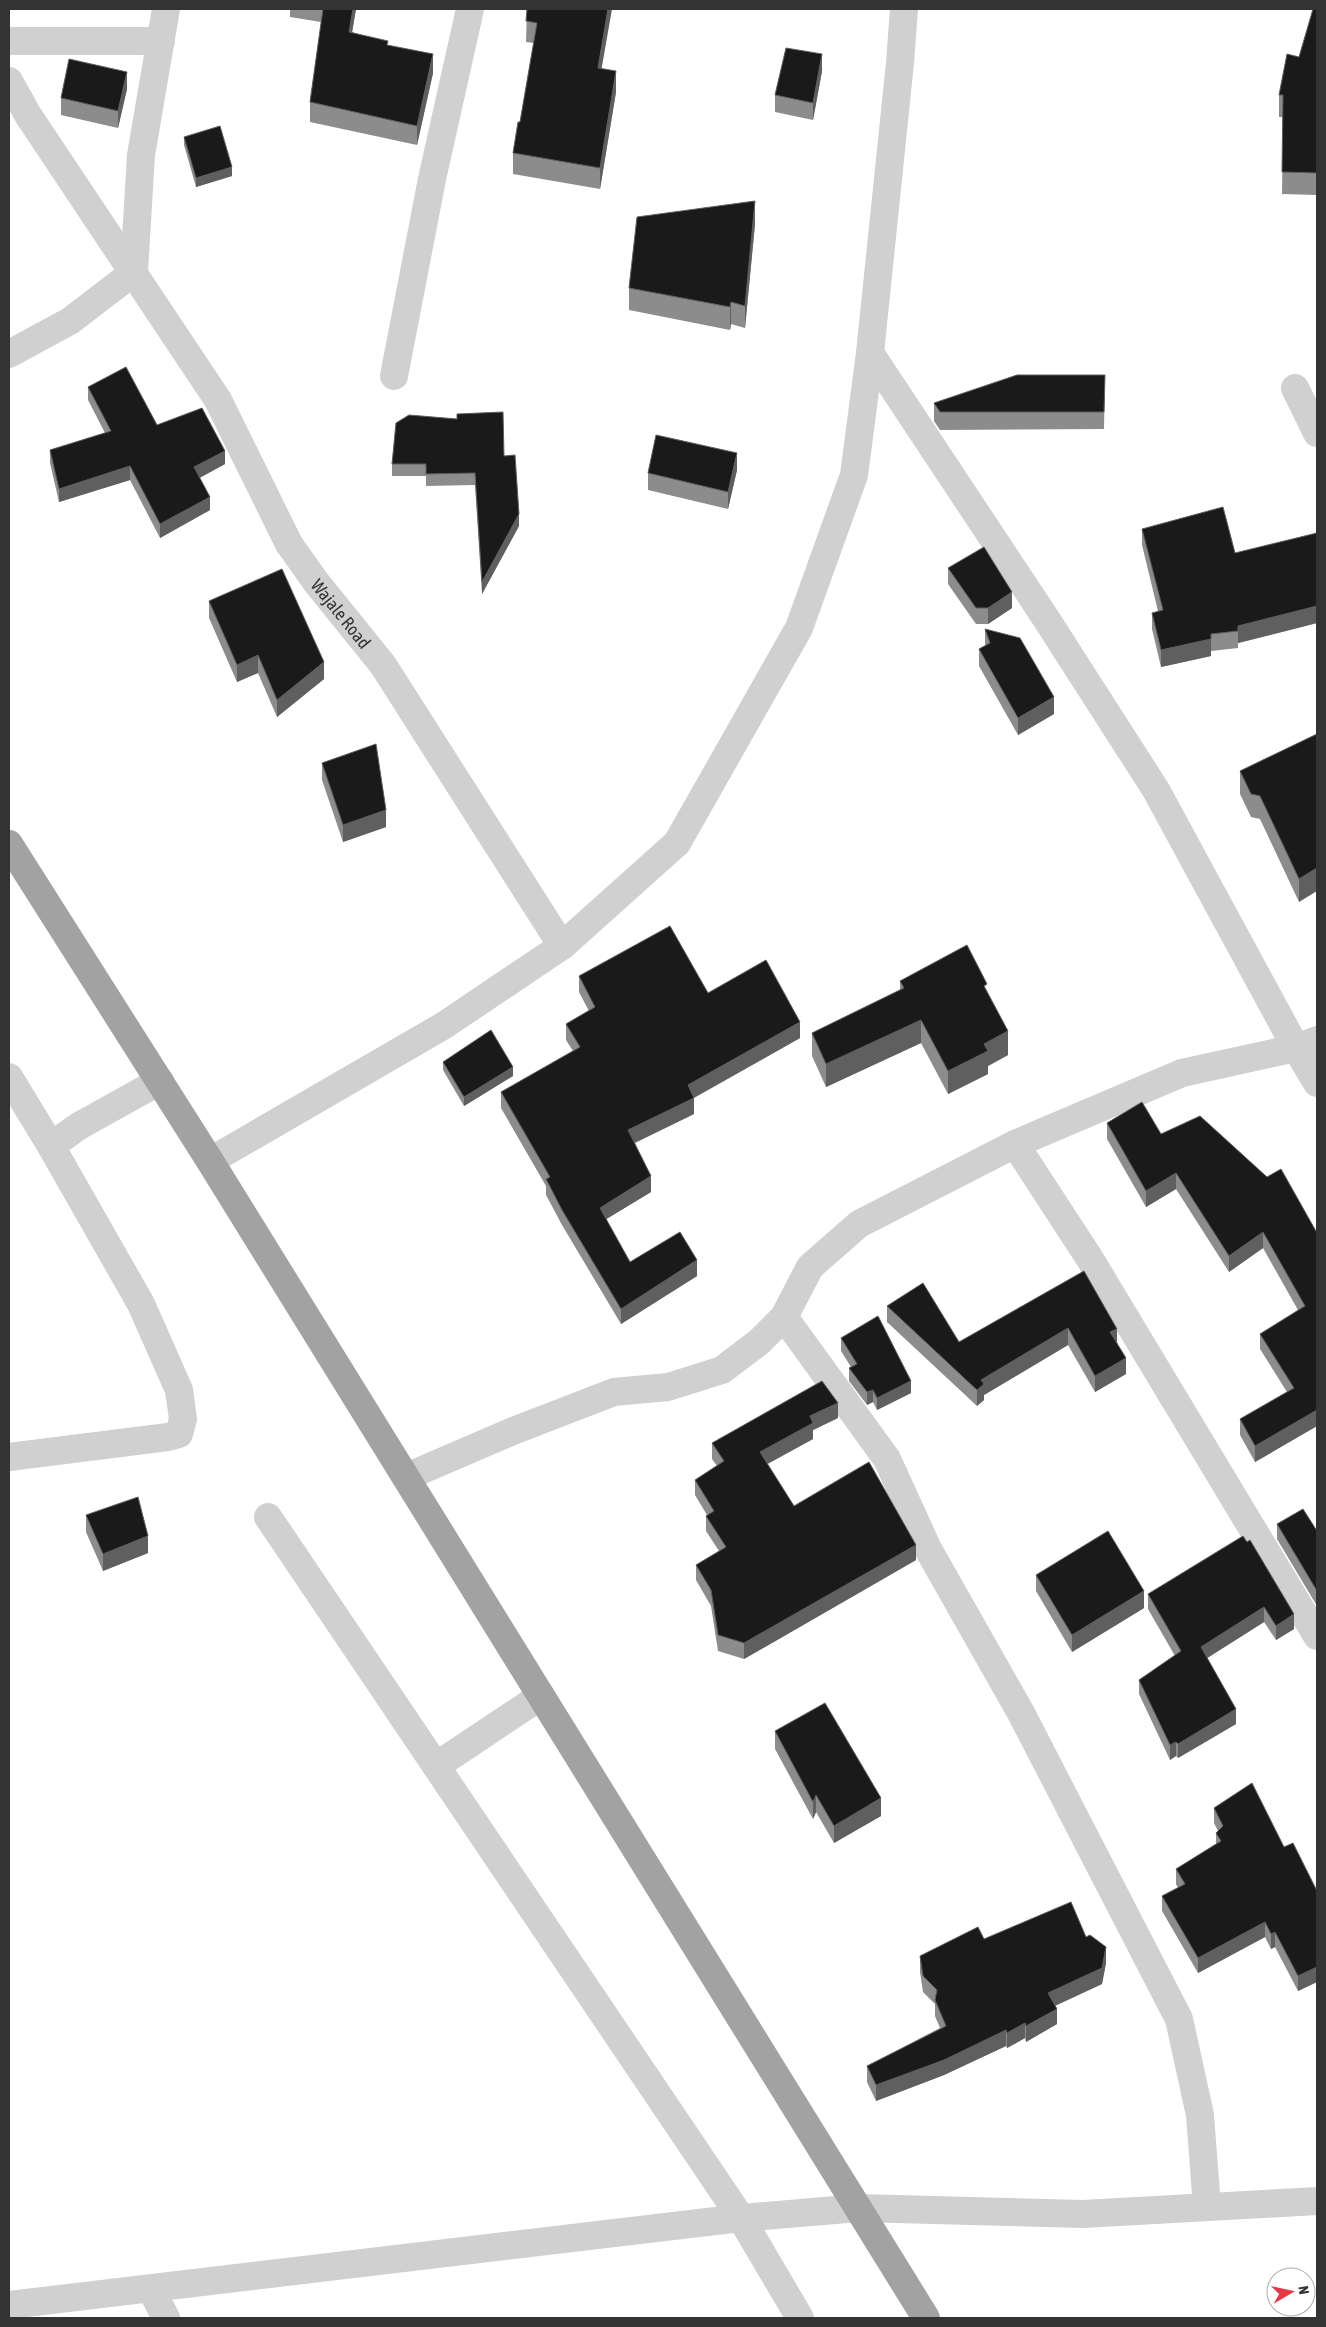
<svg xmlns="http://www.w3.org/2000/svg" width="1326" height="2327" viewBox="0 0 1326 2327" font-family="'Asap Condensed',sans-serif">
<style>
.lines{fill:none;stroke-linecap:round;stroke-linejoin:round}
.minor{stroke:#d0d0d0;stroke-width:28}
.trunk{stroke:#a2a2a2;stroke-width:28}
.wall{fill:#8c8c8c}
.shaded-wall{fill:#5f5f5f}
.building{fill:#1a1a1a;stroke:#5f5f5f}
.labels{text-anchor:middle;dominant-baseline:central;stroke-width:5;stroke-linejoin:round;paint-order:stroke}
.street-label{font-size:18px;fill:#333;stroke:#fff}
</style>
<rect width="100%" height="100%" fill="#fff"/>
<g class="lines">
<g class="minor">
<path d="M9,41H161"/>
<path id="s1" d="M9,81L28,115L218,400L289,544L316,582L383,665L562,946"/>
<path d="M870,353L1045,617L1156,790L1296,1048L1317,1083"/>
<path d="M9,354L70,321L134,272L141,155L166,9"/>
<path d="M394,376L432,179L470,9"/>
<path d="M1295,388L1317,433"/>
<path d="M9,1077L51,1146L79,1126L160,1081"/>
<path d="M1015,1144L1090,1259L1317,1636"/>
<path d="M210,1161L443,1026L562,946L677,843L799,628L854,475L870,353L900,63L904,9"/>
<path d="M784,1317L887,1459L928,1549L1021,1713L1179,2019L1200,2115L1207,2207"/>
<path d="M9,1457L168,1437L179,1434L183,1419L179,1390L141,1304L51,1146"/>
<path d="M406,1477L513,1431L614,1392L668,1387L722,1370L759,1342L784,1317L810,1267L859,1224L1015,1144L1182,1073L1296,1048L1317,1040"/>
<path d="M268,1517L741,2218L800,2318"/>
<path d="M436,1766L541,1696"/>
<path d="M151,2289L166,2318"/>
<path d="M9,2305L741,2218L859,2208L1083,2214L1317,2201"/>
</g>
<path class="trunk" d="M9,844L210,1161L926,2318"/>
</g>
<path class="wall" d="M290,9H356L352,32L388,45L433,73L417,145L310,122V102L321,22L290,17Z
M527,9L601,68L616,92L600,189L513,174V153L520,122L534,43L526,42Z
M1317,9V195L1282,194L1283,117H1279V95L1299,57Z
M822,71L813,120L775,112V95Z
M127,89L118,128L61,115V98Z
M184,137L232,176L196,187L184,145Z
M755,224L745,328L731,324L730,330L629,310V288Z
M1105,375L1104,429L940,430L934,421V403Z
M88,387L157,425L225,464L199,478L210,510L160,538L130,480L59,502L50,463V450L105,433L88,400Z
M504,456L519,526L482,594L475,485L426,486V476H392V464Z
M737,470L728,509L648,490V473Z
M1142,529L1235,553L1317,533V623L1238,643V648L1211,651V656L1161,667L1152,629V613L1158,611L1142,545Z
M948,568L1012,608L988,624H976L948,584Z
M209,601L324,679L277,717L258,673L237,682L209,618Z
M985,629L1054,714L1018,735L979,666V649L985,646Z
M1317,734L1299,902L1260,819L1251,817L1240,794V771Z
M322,763L386,827L343,842L322,780Z
M579,976L708,993L800,1038L694,1098V1114L635,1143L651,1192L606,1219L630,1262L697,1276L621,1324L562,1225L546,1195V1186L501,1108V1092L573,1051L566,1040V1024L589,1011L579,992Z
M900,981L987,991L1008,1055L988,1066V1074L948,1094L921,1043L826,1087L812,1056V1033L900,990Z
M443,1062L513,1076L464,1106L443,1070Z
M1107,1123L1161,1134L1317,1233V1426L1255,1462L1240,1435V1419L1287,1392L1260,1349V1334L1298,1310L1263,1248L1229,1272L1176,1189L1146,1207L1107,1139Z
M1084,1271L1117,1342L1126,1374L1095,1392L1068,1345L984,1395V1400L977,1406L887,1322V1306L959,1342Z
M841,1338L911,1393L877,1410L873,1402L867,1405L849,1381V1368L851,1367L841,1351Z
M838,1418L813,1430V1439L767,1464L794,1506L916,1560L744,1659L718,1651L711,1606L696,1580V1565L719,1551L706,1531V1516L707,1515L695,1495V1480L717,1466L712,1459V1443Z
M86,1515L148,1553L103,1571L86,1532Z
M1277,1524L1317,1531V1606L1277,1539Z
M1247,1542L1294,1629L1276,1640L1264,1622L1207,1658L1236,1724L1178,1758L1176,1756L1170,1760L1139,1694V1680L1175,1656L1148,1609V1594Z
M1036,1575L1144,1608L1072,1652L1036,1591Z
M775,1731L881,1816L834,1843L816,1812L813,1819L775,1749Z
M1214,1808L1284,1847L1317,1891V1982L1298,1991L1275,1947L1271,1949L1265,1937L1198,1973L1162,1911V1896L1178,1888L1176,1884V1869L1216,1844V1833L1218,1831L1214,1823Z
M1086,1937L1106,1963L1102,1984L1055,2006L1057,2024L1026,2042L1025,2038L1007,2048L1006,2046L944,2075L876,2101L867,2082V2066L940,2028L935,2016V2004L923,1992L920,1972V1956L984,1939Z"/>
<path class="shaded-wall" d="M353,9H356L349,51V32Z
M608,9H612L598,89V68Z
M433,54V73L417,145V126Z
M822,54V71L813,120V103Z
M616,71V92L600,189V168Z
M127,72V89L118,128V111Z
M232,167V176L196,187V178Z
M755,201V224L745,328V306Z
M731,302V324L730,330V307Z
M225,451V464L194,481V467Z
M737,453V470L728,509V492Z
M130,466V480L59,502V489Z
M210,497V510L160,538V524Z
M519,514V526L482,594V582Z
M1012,592V608L988,624V608Z
M1317,606V623L1238,643V626Z
M1211,639V656L1161,667V650Z
M258,655V673L237,682V665Z
M324,662V679L277,717V700Z
M1054,697V714L1018,735V718Z
M386,810V827L343,842V825Z
M1317,868V891L1299,902V879Z
M921,1020V1043L826,1087V1064Z
M800,1022V1038L688,1101V1085Z
M1008,1031V1055L988,1066V1074L948,1094V1071L984,1044Z
M513,1067V1076L464,1106V1097Z
M694,1098V1114L628,1146V1130Z
M1176,1173V1189L1146,1207V1191Z
M651,1176V1192L600,1223V1208Z
M1263,1232V1248L1229,1272V1256Z
M697,1260V1276L621,1324V1309Z
M1068,1328V1345L984,1395V1400L977,1406V1390L981,1380Z
M1117,1329V1345L1110,1332Z
M1126,1358V1374L1095,1392V1376Z
M911,1381V1393L877,1410V1398Z
M873,1390V1402L867,1405V1392Z
M838,1403V1418L813,1430V1439L760,1468V1452L810,1416Z
M1317,1410V1426L1255,1462V1446Z
M148,1536V1553L103,1571V1554Z
M916,1545V1560L744,1659V1643Z
M1144,1591V1608L1072,1652V1635Z
M1264,1607V1622L1201,1662V1647Z
M1294,1614V1629L1276,1640V1626Z
M1236,1709V1724L1178,1758V1744Z
M1176,1742V1756L1170,1760V1745Z
M816,1795V1812L813,1819V1802Z
M881,1798V1816L834,1843V1826Z
M1265,1922V1937L1198,1973V1958Z
M1275,1932V1947L1271,1949V1934Z
M1106,1947V1963L1102,1984L1048,2009V1993Z
M1317,1967V1982L1298,1991V1976Z
M1057,2009V2024L1026,2042V2026Z
M1025,2023V2038L1007,2048V2033Z
M1006,2030V2046L944,2075L876,2101V2085Z"/>
<path class="building" d="M323,9H353L349,32L388,41L387,45L433,54L417,126L310,102Z
M527,9H608L598,68L616,71L600,168L513,153L518,122H520L537,23L526,21Z
M1313,9H1317V173L1282,172L1283,95H1279L1287,54L1299,57Z
M786,48L822,54L813,103L775,95Z
M69,59L127,72L118,111L61,98Z
M220,126L232,167L196,178L184,137Z
M755,201L745,306L731,302L730,307L629,288L637,217Z
M126,367L157,425L202,408L225,451L194,467L210,497L160,524L130,466L59,489L50,450L111,431L88,387Z
M1017,375H1105L1104,412H940L934,403Z
M503,412L504,456L515,455L519,514L482,582L475,473L426,474V464H392L396,423L409,415L457,419V414Z
M656,435L737,453L728,492L648,473Z
M1223,507L1235,553L1317,533V606L1238,626V631L1211,634V639L1161,650L1152,613L1163,610L1142,529Z
M984,547L1012,592L988,608H976L948,568Z
M282,569L324,662L277,700L258,655L237,665L209,601Z
M985,629L1020,638L1054,697L1018,718L979,649L990,643Z
M1317,734V868L1299,879L1260,796L1251,794L1240,771Z
M376,744L386,810L343,825L322,763Z
M670,926L708,993L766,960L800,1022L688,1085L694,1098L628,1130L651,1176L600,1208L630,1262L680,1232L697,1260L621,1309L562,1210L546,1179L550,1177L501,1092L580,1047L566,1024L595,1007L579,976Z
M967,945L987,984L984,986L1008,1031L984,1044L988,1051L948,1071L921,1020L826,1064L812,1033L904,988L900,981Z
M491,1030L513,1067L464,1097L443,1062Z
M1142,1102L1161,1134L1200,1116L1267,1177L1281,1169L1317,1233V1410L1255,1446L1240,1419L1294,1388L1260,1334L1305,1306L1263,1232L1229,1256L1176,1173L1146,1191L1107,1123Z
M1084,1271L1117,1329L1110,1332L1126,1358L1095,1376L1068,1328L981,1380L984,1384L977,1390L887,1306L923,1283L959,1342Z
M878,1316L911,1381L877,1398L873,1390L867,1392L849,1368L857,1364L841,1338Z
M822,1381L838,1403L810,1416L813,1423L760,1452L794,1506L869,1462L916,1545L744,1643L718,1635L711,1590L696,1565L726,1547L706,1516L714,1511L695,1480L724,1461L712,1443Z
M138,1497L148,1536L103,1554L86,1515Z
M1303,1509L1317,1531V1591L1277,1524Z
M1108,1531L1144,1591L1072,1635L1036,1575Z
M1243,1536L1247,1542L1250,1540L1294,1614L1276,1626L1264,1607L1201,1647L1236,1709L1178,1744L1176,1742L1170,1745L1139,1680L1181,1651L1148,1594Z
M825,1703L881,1798L834,1826L816,1795L813,1802L775,1731Z
M1252,1783L1284,1847L1293,1843L1317,1891V1967L1298,1976L1275,1932L1271,1934L1265,1922L1198,1958L1162,1896L1185,1884L1176,1869L1221,1841L1216,1833L1223,1826L1214,1808Z
M1071,1902L1086,1937L1090,1935L1106,1947L1102,1968L1048,1993L1057,2009L1026,2026L1025,2023L1007,2033L1006,2030L944,2060L876,2085L867,2066L946,2026L935,2000L937,1990L923,1976L920,1956L978,1927L984,1939Z"/>
<g class="labels">
<g class="street-label">
<text stroke="none"><textPath href="#s1" startOffset="629">Wajale Road</textPath></text>
</g>
</g>
<rect width="1326" height="2327" fill="none" stroke="#333333" stroke-width="20"/>
<g transform="translate(1291 2292) rotate(81)"><circle r="24" fill="#ffffff" stroke="#adadad"/>
<path d="M0-4L9 19L0 12L-9 19Z" fill="#e63946"/>
<text y="-8" font-size="14" font-weight="bold" text-anchor="middle" fill="#333333">N</text>
</g>
</svg>
